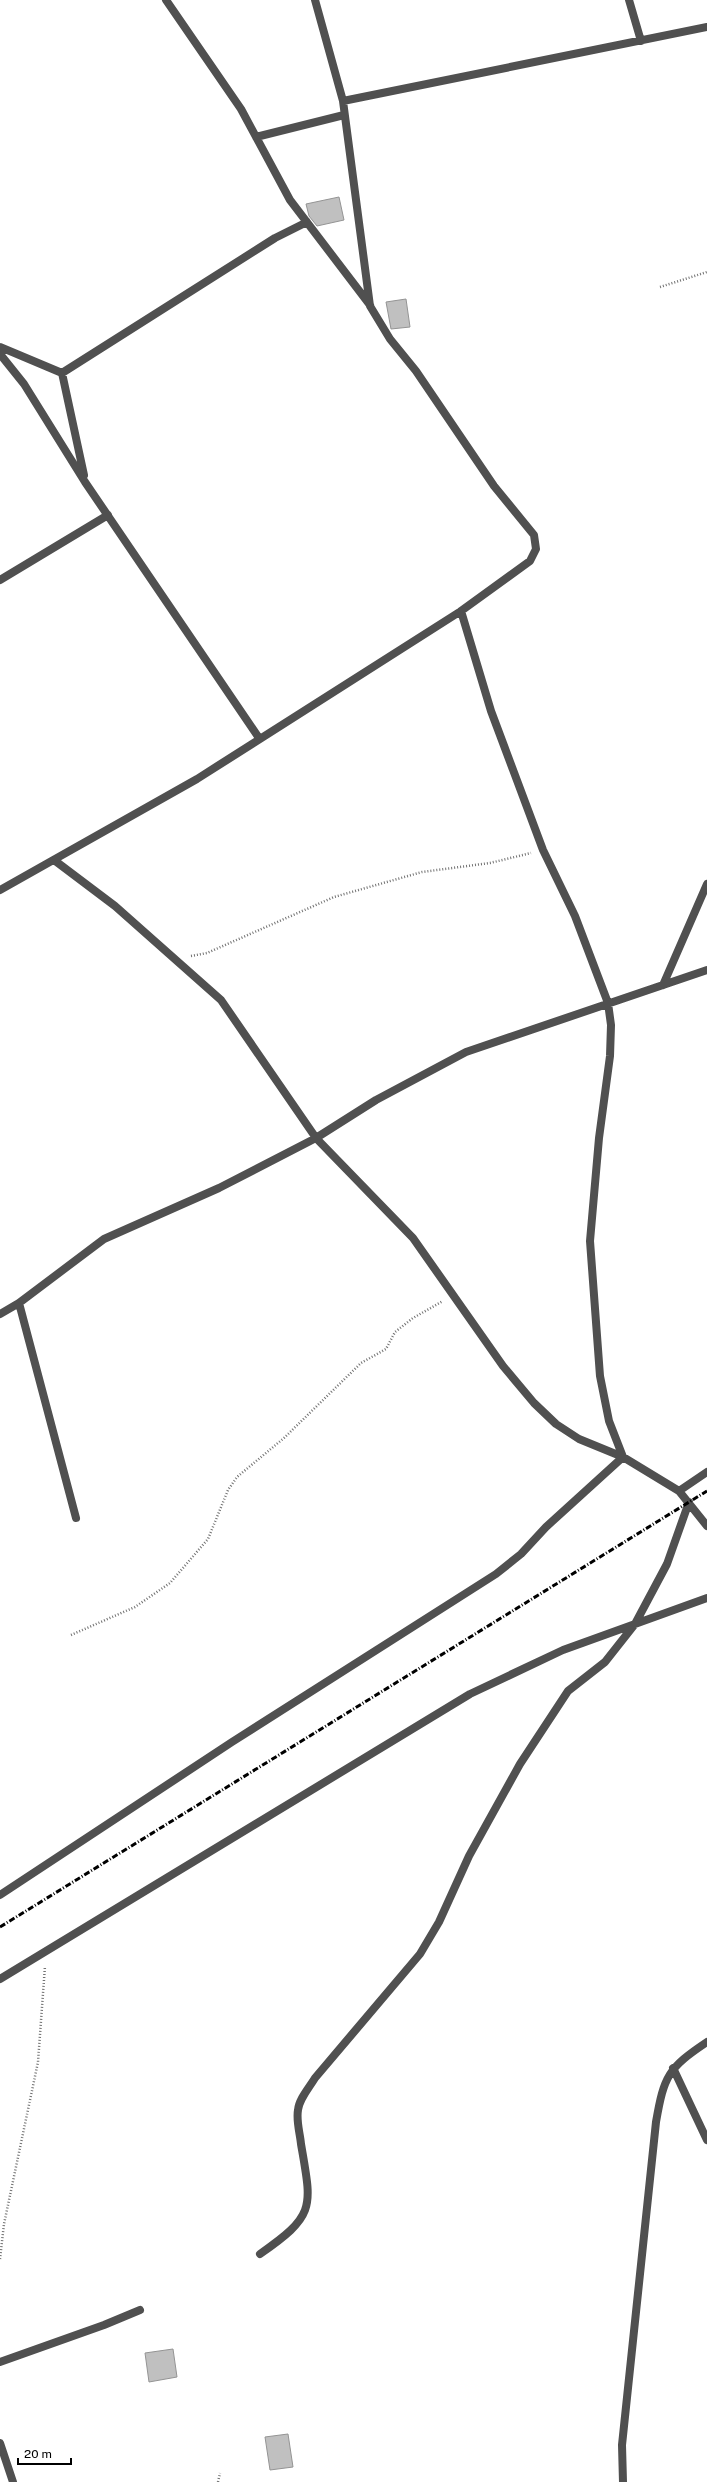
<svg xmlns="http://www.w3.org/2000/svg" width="707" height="2482" viewBox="0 0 707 2482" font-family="'Public Sans',sans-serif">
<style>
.building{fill:#c0c0c0;stroke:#949494}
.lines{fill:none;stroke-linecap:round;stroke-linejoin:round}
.path{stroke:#727272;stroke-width:2.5;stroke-dasharray:1 2;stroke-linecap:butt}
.minor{stroke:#505050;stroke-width:8}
.rail{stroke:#000;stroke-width:3;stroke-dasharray:6 2 1 2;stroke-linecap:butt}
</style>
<rect width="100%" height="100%" fill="#fff"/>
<path class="building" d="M339,197L344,220L317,226L309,216L306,204Z
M406,299L410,327L391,329L386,302Z
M173,2349L177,2377L149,2382L145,2353Z
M288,2434L293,2467L270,2470L265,2437Z"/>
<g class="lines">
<path class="path" d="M660,287L707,272
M191,956L207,953L334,897L422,872L490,863L531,853
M71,1635L135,1607L170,1583L208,1539L228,1490L237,1477L284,1438L361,1363L386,1349L395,1332L413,1318L443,1301
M0,2259L4,2224L38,2062L45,1966
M218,2482L220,2473"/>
<path class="minor" d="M166,0L241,109L290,200L370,305
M629,0L641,41
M343,101L707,27
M256,137L344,115
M0,347L62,373
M0,354L24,384L85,482L259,738
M84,475L62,373L275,238L307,222
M0,580L108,515
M54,860L115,906L221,1000L316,1138L413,1238L503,1366L534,1403L556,1424L579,1439L623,1457L679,1491L707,1526
M0,890L197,779L461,611L530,561L536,549L534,535L494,486L416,371L390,339L370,306L343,101L315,0
M663,985L707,884
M19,1303L76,1518
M0,1314L19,1303L104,1239L219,1188L316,1138L376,1100L466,1052L707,970
M679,1491L707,1472
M0,1895L232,1742L496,1574L521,1554L546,1527L623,1457L609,1421L600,1376L590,1241L599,1138L610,1056L611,1025L608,1003L575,916L543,850L491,711L461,611
M0,1979L470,1694L563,1650L707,1598
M673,2068L707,2140
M260,2254C316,2215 312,2208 301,2144C300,2133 296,2121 298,2110C299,2099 309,2088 315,2078L420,1954L439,1922L469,1856L520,1764L568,1691L605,1662L635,1624L667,1564L689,1502
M0,2362L104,2325L140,2310
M0,2443L13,2482
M623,2482L622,2445L656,2122C664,2076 668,2068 707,2042"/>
<path class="rail" d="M0,1927L707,1491"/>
</g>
<path d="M18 2458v6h53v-6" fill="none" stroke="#000000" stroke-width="2"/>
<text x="24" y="2458" font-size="12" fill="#000000" stroke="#ffffff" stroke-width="3" paint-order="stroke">20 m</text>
</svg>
